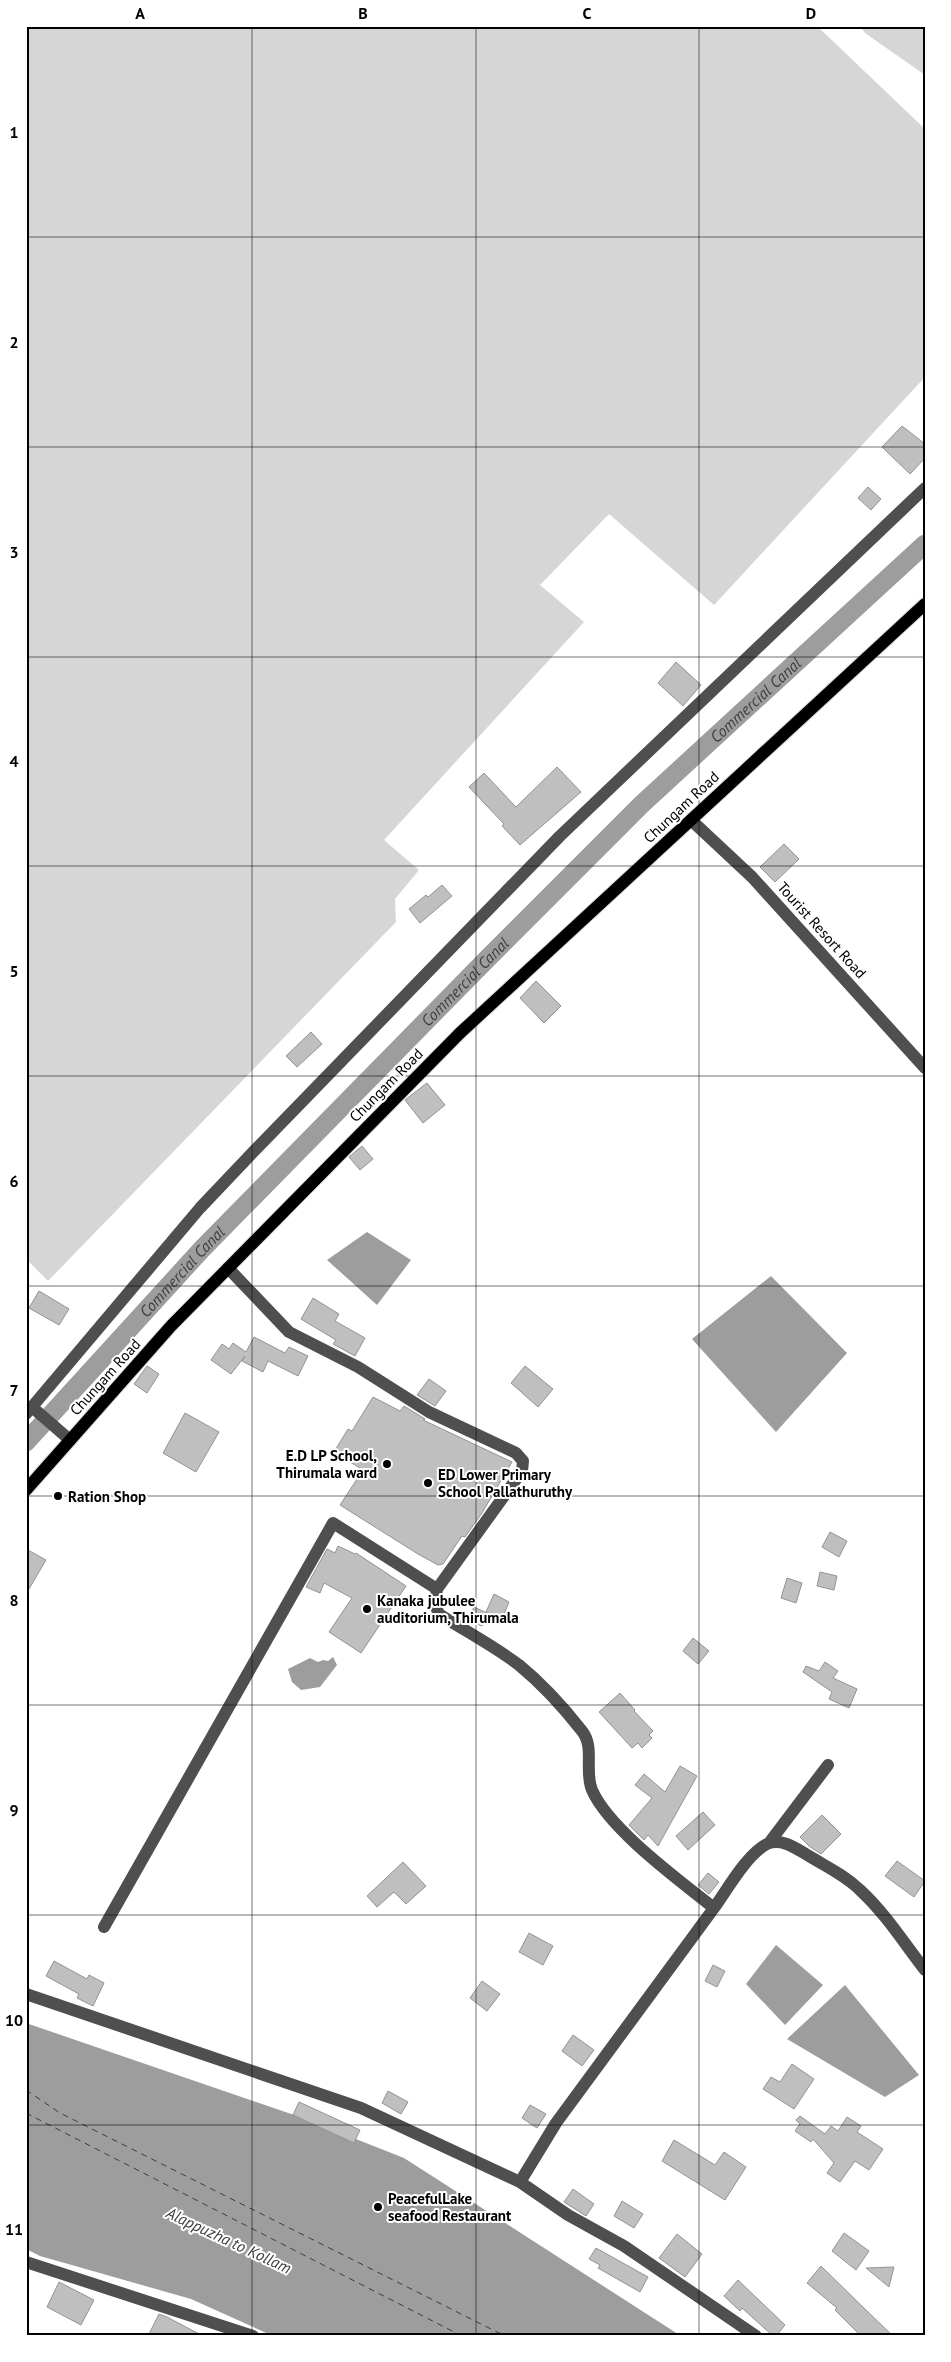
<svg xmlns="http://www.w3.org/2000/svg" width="951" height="2362" viewBox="0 0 951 2362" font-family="'PT Sans',sans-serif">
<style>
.green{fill:#d6d6d6}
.water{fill:#9d9d9d}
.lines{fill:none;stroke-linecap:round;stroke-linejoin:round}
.canal{stroke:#9d9d9d;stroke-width:19}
.ferry{stroke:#3e3e3e;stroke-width:1;stroke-dasharray:6 5;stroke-linecap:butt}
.building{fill:#bfbfbf;stroke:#939393}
.major-casing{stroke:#dbdbdb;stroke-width:14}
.minor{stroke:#4f4f4f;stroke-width:12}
.major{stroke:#000;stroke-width:12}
.grid{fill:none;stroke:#000;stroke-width:1;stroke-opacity:0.55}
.poi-dot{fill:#000;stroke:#fff;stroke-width:2}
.labels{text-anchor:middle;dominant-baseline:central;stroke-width:4;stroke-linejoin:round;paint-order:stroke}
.street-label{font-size:15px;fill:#000;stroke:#fff}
.poi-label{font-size:15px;font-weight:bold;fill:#000;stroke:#fff;text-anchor:start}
.water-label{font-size:16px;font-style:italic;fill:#3e3e3e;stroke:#fff}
.neatline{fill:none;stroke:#000;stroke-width:2}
.grid-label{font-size:16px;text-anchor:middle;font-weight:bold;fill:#000}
</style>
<rect width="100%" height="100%" fill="#fff"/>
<path class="green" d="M26,26H817L925,129V377L714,605L609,514L540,585L584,622L384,840L419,870L395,899L396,922L48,1281L26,1259Z
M860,26H925V75L865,33Z"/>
<path class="water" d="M367,1232L411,1260L377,1305L327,1260Z
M771,1276L847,1353L776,1432L692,1339Z
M333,1657L337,1665L320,1687L301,1690L292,1682L288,1669L310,1658L318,1662L323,1660L328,1661Z
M776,1945L823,1985L785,2025L746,1984Z
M845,1985L919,2075L885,2097L787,2039Z
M26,2023L300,2117L404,2158L681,2336H273L191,2299L40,2256L26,2249Z"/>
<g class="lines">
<path class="canal" id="s1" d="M26,1442L202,1249L489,957L642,804L925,544"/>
<path class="ferry" d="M26,2090L60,2113L505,2336
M26,2113L462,2336"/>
</g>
<path class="building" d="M902,426L925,444V458L910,474L882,447Z
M868,487L881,499L871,510L858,498Z
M676,662L701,685L683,706L658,683Z
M557,767L581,792L520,845L502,826L504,824L469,787L484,773L516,807Z
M784,844L799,859L775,882L760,867Z
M442,885L452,896L420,923L409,909L426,895L428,897Z
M536,981L561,1006L544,1023L520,998Z
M311,1032L322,1044L297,1067L286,1056Z
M427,1083L445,1105L423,1123L405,1100Z
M362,1146L373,1159L360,1170L349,1157Z
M39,1291L69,1309L59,1325L29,1308Z
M313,1298L339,1314L335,1321L365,1338L355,1356L333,1344L336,1340L301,1319Z
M254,1337L285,1353L289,1347L308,1356L298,1376L268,1361L263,1372L242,1361L245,1356L231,1374L211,1360L222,1344L229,1349L233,1343L246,1352Z
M147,1366L159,1374L147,1393L134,1384Z
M525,1366L553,1389L538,1407L511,1383Z
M429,1379L446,1391L435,1406L417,1395Z
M373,1397L400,1411L404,1406L425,1419L423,1420L512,1462L482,1513L465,1537L462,1536L443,1564L438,1565L418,1554L340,1505L363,1470L334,1452L348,1429L352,1431Z
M185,1413L219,1432L196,1472L163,1453Z
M830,1532L847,1541L839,1557L822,1547Z
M338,1546L355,1554L356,1553L406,1586L361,1653L329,1632L352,1598L324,1583L320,1593L306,1587L327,1549L335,1553Z
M26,1549L46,1560L26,1594Z
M820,1572L837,1576L834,1590L817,1586Z
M787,1578L802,1583L796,1603L781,1598Z
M494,1594L509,1602L502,1619L486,1612Z
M474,1607L487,1613L482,1626L468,1620Z
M693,1638L709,1651L698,1664L683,1651Z
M825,1662L838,1671L833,1678L857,1689L849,1708L829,1699L832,1692L803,1672L806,1666L819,1671Z
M620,1693L635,1710L634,1711L653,1731L649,1735L652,1738L642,1748L638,1743L632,1748L599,1712Z
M680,1766L697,1776L658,1846L648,1835L644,1840L629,1825L652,1798L635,1785L644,1774L665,1792Z
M703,1812L715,1825L688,1850L676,1836Z
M822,1815L841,1834L821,1854L809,1846L800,1837Z
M897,1861L925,1881L914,1897L885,1876Z
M403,1862L426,1886L406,1904L394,1892L377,1907L367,1896Z
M708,1873L719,1882L709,1894L698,1885Z
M529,1933L553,1946L543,1965L519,1952Z
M54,1961L87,1979L89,1975L104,1983L93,2006L77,1998L79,1994L46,1976Z
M713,1965L725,1971L717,1987L705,1981Z
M482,1981L500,1994L487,2011L470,1998Z
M573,2035L594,2050L582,2066L562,2051Z
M792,2064L814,2079L794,2109L763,2089L771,2077L780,2082Z
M388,2091L408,2102L401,2114L382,2103Z
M299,2102L360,2130L354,2143L293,2115Z
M530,2105L546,2114L537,2128L522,2118Z
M800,2116L825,2134L831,2126L838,2131L847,2117L861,2126L857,2132L883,2149L869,2170L855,2161L840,2182L827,2173L834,2163L813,2139L811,2142L795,2131L800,2124L796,2120Z
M674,2140L715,2165L724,2152L746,2167L725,2200L662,2161Z
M573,2189L594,2204L586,2216L564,2202Z
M622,2201L643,2214L634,2228L614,2216Z
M844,2233L869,2251L856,2270L832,2251Z
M677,2234L702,2254L685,2277L659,2258Z
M596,2248L648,2277L640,2292L598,2268L600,2265L589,2259Z
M821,2266L866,2310L893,2336H861L835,2310L837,2308L807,2283Z
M894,2267L889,2287L866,2268Z
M738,2280L785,2325L776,2336H773L742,2308L740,2311L724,2296Z
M59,2282L94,2300L81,2325L47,2307Z
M159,2314L167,2317L203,2336H148Z"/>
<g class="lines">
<defs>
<path id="major" d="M26,1490L171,1326L460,1033L925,604"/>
</defs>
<use href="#major" class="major-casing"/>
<path class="minor" d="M691,820L752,877L925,1068
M228,1268L289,1332L358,1367L429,1412L516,1453L523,1461L522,1471L437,1589L435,1605L439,1614C465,1631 494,1646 519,1665C541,1683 564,1708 582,1731C595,1747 584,1771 592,1790C609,1829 679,1880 714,1908C727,1890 747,1854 767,1844C781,1837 797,1849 809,1856C827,1867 846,1876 860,1890C885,1913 904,1943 925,1970
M32,1407L70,1440
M26,1414L200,1208L257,1148L560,836L925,488
M769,1843L828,1765
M104,1927L333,1523L437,1589
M26,1994L361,2108L520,2182L568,2215L624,2246L756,2336
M520,2182L556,2123L714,1908
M26,2262L253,2336"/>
<use href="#major" class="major"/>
</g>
<path class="grid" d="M252,26V2336M476,26V2336M699,26V2336M26,237H925M26,447H925M26,657H925M26,866H925M26,1076H925M26,1286H925M26,1496H925M26,1705H925M26,1915H925M26,2125H925"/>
<g class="poi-dot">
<circle cx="387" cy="1464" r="5"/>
<circle cx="428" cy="1483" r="5"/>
<circle cx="58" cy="1496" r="5"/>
<circle cx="367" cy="1609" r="5"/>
<circle cx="378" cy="2207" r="5"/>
</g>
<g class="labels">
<g class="street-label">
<text transform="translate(681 807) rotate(-43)">Chungam Road</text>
<text transform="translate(822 930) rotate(48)">Tourist Resort Road</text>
<text transform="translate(386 1085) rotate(-45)">Chungam Road</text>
<text transform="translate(105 1377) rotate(-48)">Chungam Road</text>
</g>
<g class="poi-label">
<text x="377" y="1455" text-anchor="end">E.D LP School,<tspan x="377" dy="17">Thirumala ward</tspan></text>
<text x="438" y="1474">ED Lower Primary<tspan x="438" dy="17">School Pallathuruthy</tspan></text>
<text x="68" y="1496">Ration Shop</text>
<text x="377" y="1600">Kanaka jubulee<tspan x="377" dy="17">auditorium, Thirumala</tspan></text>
<text x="388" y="2198">PeacefulLake<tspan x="388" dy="17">seafood Restaurant</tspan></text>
</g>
<g class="water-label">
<text stroke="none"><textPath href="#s1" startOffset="1041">Commercial Canal</textPath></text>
<text stroke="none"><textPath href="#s1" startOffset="636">Commercial Canal</textPath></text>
<text stroke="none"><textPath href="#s1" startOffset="231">Commercial Canal</textPath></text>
<text transform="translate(229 2240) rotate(25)">Alappuzha to Kollam</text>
</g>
</g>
<rect width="951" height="2362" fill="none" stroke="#ffffff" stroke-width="55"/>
<rect x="28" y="28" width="896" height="2306" class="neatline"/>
<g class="grid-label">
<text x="140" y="19">A</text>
<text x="363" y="19">B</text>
<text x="587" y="19">C</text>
<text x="811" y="19">D</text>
<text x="14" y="138">1</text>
<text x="14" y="348">2</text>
<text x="14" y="558">3</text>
<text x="14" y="767">4</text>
<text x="14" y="977">5</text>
<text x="14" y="1187">6</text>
<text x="14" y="1396">7</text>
<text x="14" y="1606">8</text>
<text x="14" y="1816">9</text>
<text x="14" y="2026">10</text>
<text x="14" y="2235">11</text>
</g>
</svg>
